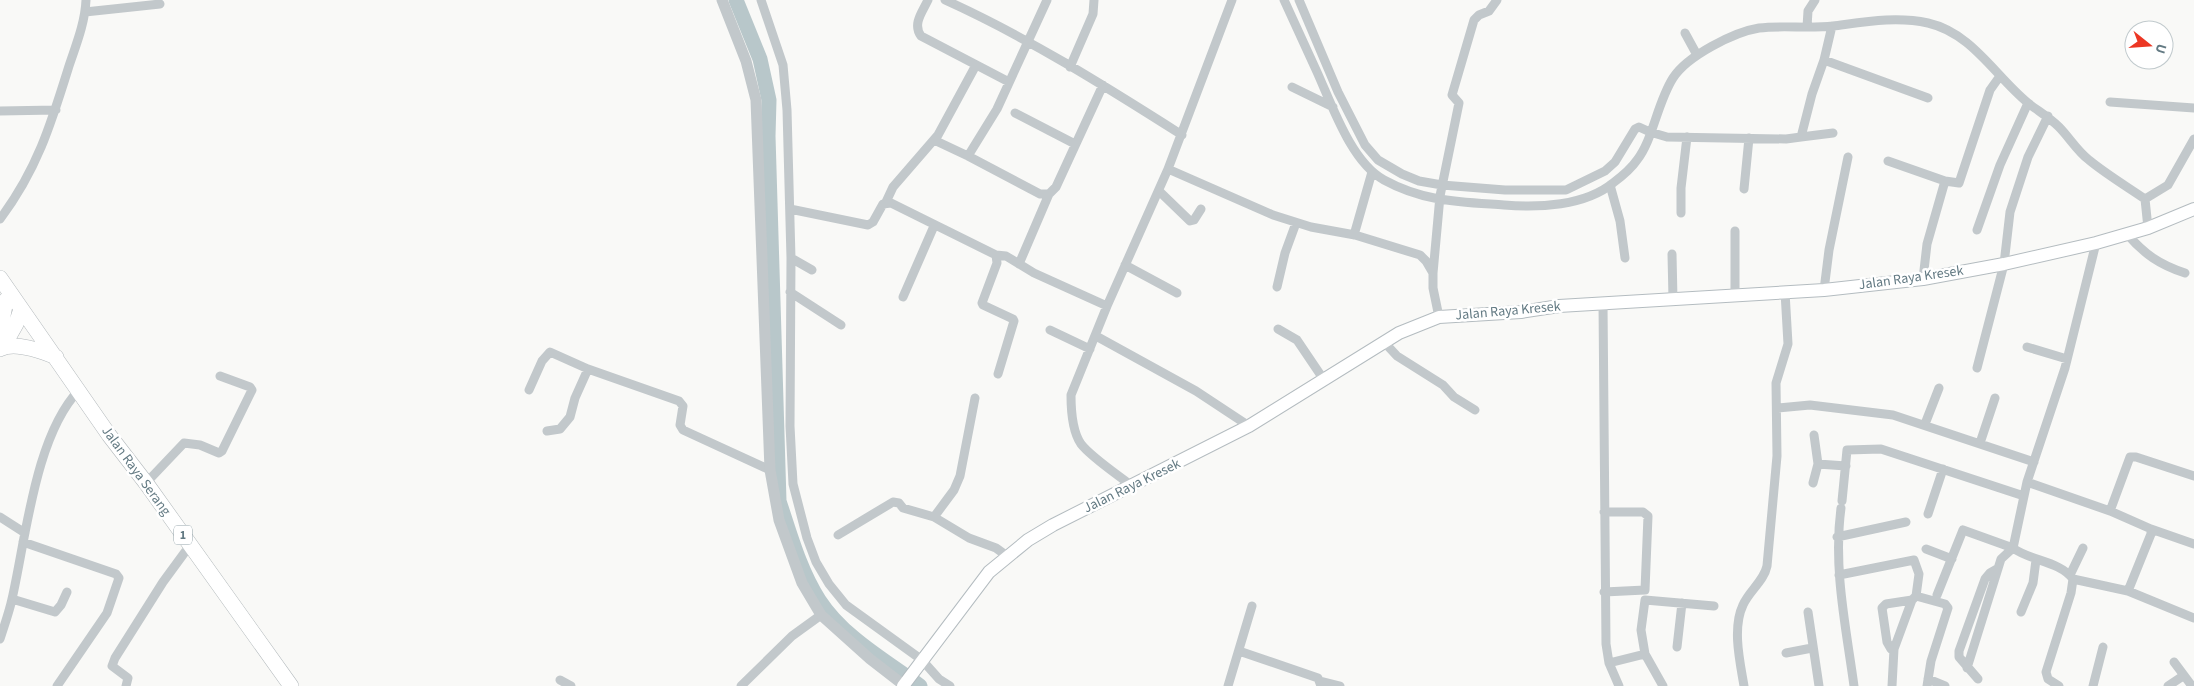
<svg xmlns="http://www.w3.org/2000/svg" width="2194" height="686" viewBox="0 0 2194 686" font-family="'Source Sans 3',sans-serif">
<style>
.lines{fill:none;stroke-linecap:round;stroke-linejoin:round}
.river{stroke:#b8c7ca;stroke-width:15}
.secondary-casing{stroke:#b4bcc0;stroke-width:14}
.trunk-casing{stroke:#b3b9bc;stroke-width:16}
.minor{stroke:#c2c8cb;stroke-width:9}
.tertiary{stroke:#c2c8cb;stroke-width:11}
.secondary{stroke:#fff;stroke-width:12}
.trunk{stroke:#fff;stroke-width:15}
.labels{text-anchor:middle;dominant-baseline:central;stroke-width:5;stroke-linejoin:round;paint-order:stroke}
.shield{fill:#fff;stroke:#92a2a8;stroke-width:1}
.shield-label{font-size:12px;font-weight:bold;fill:#637a83}
.street-label{font-size:14px;fill:#637a83;stroke:#fff}
</style>
<rect width="100%" height="100%" fill="#f9f9f7"/>
<g class="lines">
<path class="river" d="M736,0L760,59L769,100L768,136L779,501C790,534 800,571 819,600C843,637 886,661 920,686"/>
<defs>
<path id="secondary" d="M903,686L989,572L1028,540L1053,525L1249,426L1399,333L1439,317L1521,312L1559,306L1824,290L1923,279L2004,264L2096,243L2148,228L2194,209"/>
<path id="trunk" d="M0,278L109,435L146,483L291,686
M0,331L6,300
M3,347L16,324L21,309
M0,349C15,341 41,351 56,357"/>
</defs>
<use href="#secondary" class="secondary-casing"/>
<use href="#trunk" class="trunk-casing"/>
<path class="minor" d="M761,0L783,65L787,110L791,258L790,426L793,484L807,538L816,562L829,584L846,605L922,660L939,679L950,686
M928,0C923,11 912,24 921,36L1009,82
M945,0C1027,37 1105,86 1182,135
M1047,0L997,109L968,156L1040,194H1049L1056,187L1103,85
M1284,0C1295,24 1306,48 1317,72C1332,105 1351,162 1384,180C1424,202 1461,202 1504,205C1538,208 1585,206 1613,183C1621,177 1631,169 1637,160C1653,140 1657,103 1673,78C1687,56 1734,32 1759,28C1783,25 1809,29 1833,26C1864,22 1896,16 1928,23C1972,33 1995,76 2028,103C2038,111 2049,117 2059,127C2069,137 2077,151 2089,160C2106,174 2126,186 2145,199L2148,228
M1299,0L1338,92L1365,145L1378,160L1402,174L1419,181L1442,185L1505,190H1566L1605,171L1615,162L1635,129L1639,127L1650,132L1667,137L1786,139L1801,137L1812,94L1824,60
M85,12L160,4
M1832,26L1824,60L1928,98
M1807,27L1808,11L1815,0
M1685,33L1697,55
M1070,67L1093,14L1094,0
M1292,87L1333,107
M2110,102L2194,108
M0,111L56,110
M1015,113L1075,144
M1801,137L1833,133
M934,140L968,156
M1888,161L1945,181L1959,183L1990,90L2000,76
M1168,169L1273,215L1311,227L1355,235L1420,255L1426,261L1433,273
M1610,185L1620,221L1625,258
M1744,189L1749,138
M1159,191L1190,221L1194,220L1201,209
M2145,199L2168,185L2194,139
M886,202L893,187L938,135L976,65
M790,209L868,225L873,222L883,204L891,203L996,255L997,263L982,303L983,305L1013,319L1014,321L998,374
M1681,213V188L1687,137
M0,219C37,170 51,124 69,66C76,45 85,23 86,0
M1977,230L2000,165L2028,103
M2127,234C2144,254 2160,265 2185,273
M1354,235L1372,172
M1672,254L1673,299
M996,255L1006,256L1034,273L1107,306
M791,258L812,270
M1019,264L1049,194
M1125,265L1177,293
M1923,279L1927,244L1945,181
M1277,287L1285,253L1296,223
M1824,290L1829,250L1848,157
M790,292L841,325
M1735,294V231
M903,297L934,226
M1603,303L1606,644L1609,663L1619,686
M1439,317L1433,288V273L1440,196L1459,103L1452,95L1474,20L1479,15L1489,11L1497,0
M1278,329L1297,340L1324,380
M1050,330L1090,349
M1096,336L1196,391L1249,426
M1384,342L1397,356L1443,385L1454,397L1475,410
M2027,347L2067,359
M1977,368L2004,264L2010,212L2028,157L2048,116
M529,390L542,361L550,352L588,369L679,401L683,406L680,425L683,430L770,470
M1777,408L1810,405L1893,415L2034,462
M1925,424L1939,388
M547,431L560,429L570,417L575,398L588,369
M1980,443L1995,398
M1818,464L1846,466
M2027,482L2110,511L2151,529V534L2128,591
M146,483L184,443L200,445L219,453L222,451L252,390L250,387L220,376
M1813,483L1818,464L1814,435
M1132,486C1118,475 1091,457 1081,444C1072,431 1071,410 1071,395L1107,306L1168,169L1232,0
M1842,501L1847,450L1881,449L2024,496
M1841,508C1833,568 1846,627 1854,686
M2110,511L2130,457H2136L2194,476
M1604,512H1643L1648,516L1645,590L1604,592
M1928,514L1943,469
M0,517L25,533
M934,517L954,490L960,476L975,398
M2151,529L2194,544
M838,535L893,502L899,503L903,508L934,517L969,538L996,548L1007,556
M1837,537L1906,522
M23,542L116,574L119,578L107,613L57,686
M1926,549L1952,559
M1839,575L1914,560L1919,574L1916,596
M2070,575L2083,548
M2073,579L2128,591L2194,618
M1937,595L1963,530L2013,548
M12,599L55,612L61,605L67,592
M1808,612L1819,686
M2021,612L2033,583L2036,560
M0,639C4,626 9,613 12,599C26,538 35,436 79,390
M1677,647L1682,603
M1894,649H1891L1887,642L1882,608L1886,604L1912,600
M1239,651L1318,678L1321,686
M1786,653L1812,648
M1645,654L1641,630L1645,600L1714,606
M2174,662L2192,686
M1609,663L1645,654L1663,686
M1967,668L2001,559L2013,548
M1928,679L1945,686
M1978,679L1959,657V651L1985,579L1990,573L1997,569
M560,680L571,686
M1320,681L1340,686
M126,686L128,678L112,666L115,658L163,582L185,552
M741,686L792,636L821,615
M1228,686L1252,606
M1744,686C1740,662 1732,628 1743,605C1749,591 1764,581 1767,566L1777,456L1776,383L1788,344L1785,292
M1892,686L1894,649L1912,600L1916,596L1945,604L1948,608L1931,661L1927,686
M2059,686L2048,679L2046,672L2071,593L2073,579C2060,561 2030,561 2013,548L2027,482L2065,368L2096,243
M2093,686L2103,647
M2168,686L2183,676"/>
<path class="tertiary" d="M722,0L746,61L756,100L770,470L779,520L802,583L821,615L870,659L905,686"/>
<use href="#secondary" class="secondary"/>
<use href="#trunk" class="trunk"/>
</g>
<g class="labels">
<rect class="shield" x="174" y="525.5" width="18" height="19" rx="4"/>
<g class="shield-label">
<text x="183" y="535">1</text>
</g>
<g class="street-label">
<text transform="translate(1911 278) rotate(-8)">Jalan Raya Kresek</text>
<text transform="translate(1508 311) rotate(-5)">Jalan Raya Kresek</text>
<text transform="translate(136 471) rotate(54)">Jalan Raya Serang</text>
<text transform="translate(1132 486) rotate(-26)">Jalan Raya Kresek</text>
</g>
</g>
<g transform="translate(2149 45) rotate(107)"><circle r="24" fill="#ffffff" stroke="#c1cacd"/>
<path d="M0-4L9 19L0 12L-9 19Z" fill="#ec3724"/>
<text y="-8" font-size="14" font-weight="bold" text-anchor="middle" fill="#637a83">U</text>
</g>
</svg>
